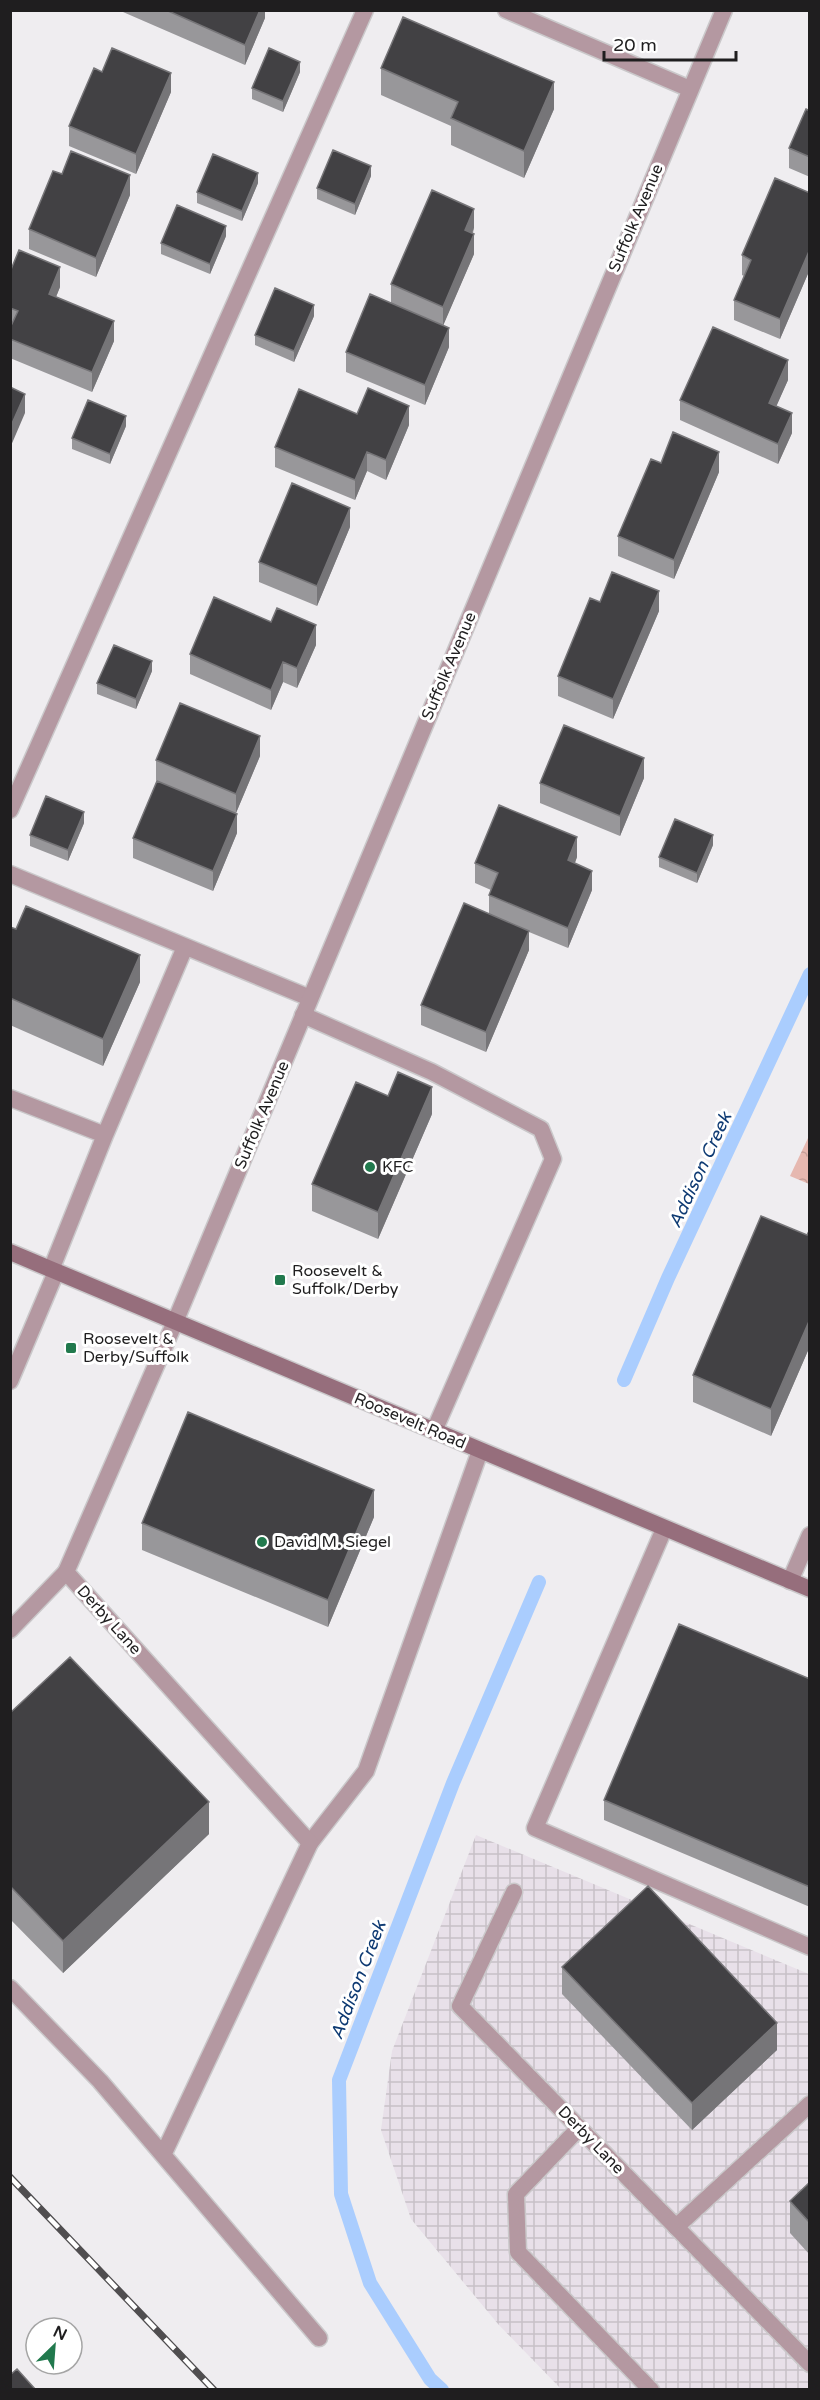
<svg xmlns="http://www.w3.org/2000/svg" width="820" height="2400" viewBox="0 0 820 2400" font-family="'Varela Round',sans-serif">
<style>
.industrial{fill:url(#industrial-grid)}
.park{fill:url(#park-crowns)}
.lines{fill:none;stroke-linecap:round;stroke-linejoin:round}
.stream{stroke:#aacdfe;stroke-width:14}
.service-casing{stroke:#cac8ca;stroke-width:19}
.minor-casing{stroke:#cac8ca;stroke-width:19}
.secondary-casing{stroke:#cac8ca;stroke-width:19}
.service{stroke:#b498a1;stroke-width:16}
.minor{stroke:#b498a1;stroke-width:16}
.secondary{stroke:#966e7c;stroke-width:16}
.rail-casing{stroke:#504e50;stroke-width:7}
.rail{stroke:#fff;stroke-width:4.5;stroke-dasharray:14;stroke-linecap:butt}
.wall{fill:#98979a}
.shaded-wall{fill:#767578}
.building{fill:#424144;stroke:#767578;stroke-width:1.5}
.poi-dot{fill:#21794d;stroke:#fff;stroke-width:2}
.labels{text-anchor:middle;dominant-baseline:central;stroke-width:6;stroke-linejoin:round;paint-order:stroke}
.street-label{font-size:16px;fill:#1f1e1f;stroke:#fff}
.poi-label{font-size:16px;fill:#1f1e1f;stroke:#fff;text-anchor:start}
.water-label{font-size:18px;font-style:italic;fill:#0e3a73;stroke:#fff}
</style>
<defs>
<pattern id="industrial-grid" width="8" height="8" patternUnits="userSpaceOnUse" patternTransform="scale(1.5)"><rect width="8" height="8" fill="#e8e0e9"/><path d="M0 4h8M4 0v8" fill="none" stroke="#c7c0c7"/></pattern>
<pattern id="park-crowns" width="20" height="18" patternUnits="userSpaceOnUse" patternTransform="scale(1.5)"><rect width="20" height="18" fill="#e6b8b0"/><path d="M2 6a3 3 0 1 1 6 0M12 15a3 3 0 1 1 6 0" fill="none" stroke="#c59e97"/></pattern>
</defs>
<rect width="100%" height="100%" fill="#efedf0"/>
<path class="industrial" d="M476,1835L809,1974V2389H561L498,2324L411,2219L381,2130L392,2051Z"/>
<path class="park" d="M809,1136V1184L790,1176Z"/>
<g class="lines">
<path class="stream" d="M624,1380L668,1278L810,974
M442,2390L430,2379L370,2283L341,2194L339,2080L453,1783L539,1582"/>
<defs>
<path id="service" d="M10,810L365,10
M10,874L310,998
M303,1015L432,1072L541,1129L553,1159L434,1431
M10,1098L105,1135L185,947
M51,1270L105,1135
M10,1381L56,1272
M664,1529L535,1828L810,1947
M10,1630L66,1572
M10,1988L100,2081L319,2338
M579,2128L516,2194L518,2252L651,2390
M163,2155L310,1843L366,1771L480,1451
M676,2227L810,2104"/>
<path id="minor" d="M506,10L690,89
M790,1581L810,1535
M310,1843L66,1572L175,1322L724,10
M514,1892L460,2006L810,2364"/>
<path id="secondary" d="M10,1252L810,1589"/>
</defs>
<use href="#service" class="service-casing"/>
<use href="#minor" class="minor-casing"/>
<use href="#secondary" class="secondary-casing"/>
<use href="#service" class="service"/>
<use href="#minor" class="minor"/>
<use href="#secondary" class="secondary"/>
<defs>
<path id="rail" d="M10,2177L214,2390"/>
</defs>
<use href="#rail" class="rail-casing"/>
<use href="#rail" class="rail"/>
</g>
<path class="wall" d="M123,10H265V18L245,65L123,12Z
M381,68L554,109L524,178L451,145V126L381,95Z
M102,72L171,92L136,174L69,146V126Z
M300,72L283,112L252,99V88Z
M810,111V177L789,168V148Z
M62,174L130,195L96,277L29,249V229Z
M371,176L355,215L317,199V188Z
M258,183L242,221L197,203V192Z
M810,193V269L780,339L734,320V300L744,276L742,275V255Z
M474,228L473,233L474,254L443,325L449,347L425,405L346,372V352L391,303V284Z
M226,236L210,274L161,254V243Z
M10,272L60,287L56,297L114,341L92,392L10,358Z
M314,316L294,362L255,345V335Z
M788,380L776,406L792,433L778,464L680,420V400Z
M357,414L409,425L386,480L367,471L355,500L275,467V447Z
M126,426L110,464L72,449V438Z
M661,463L719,472L674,579L618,556V536Z
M350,527L317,606L259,582V562Z
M600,602L659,611L613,719L558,696V676Z
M316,645L297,688L283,682L271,710L190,674V654Z
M152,671L136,709L97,694V683Z
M260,756L236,813L237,833L213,891L133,858V838L157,781L156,780V760Z
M644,778L620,836L540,803V783Z
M84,823L68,861L30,846V835Z
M713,845L697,883L659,867V857Z
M577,857L575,863L592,890L568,948L529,932V950L486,1052L421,1025V1005L489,914V895L491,890L475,883V863Z
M10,927L140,982L103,1066L10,1025Z
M432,1114L378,1239L312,1211V1184Z
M810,1229V1346L771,1436L693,1402V1375L807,1235Z
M374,1517L328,1627L142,1550V1523Z
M810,1679V1907L604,1820V1800Z
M10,1713L209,1834L63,1973L10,1919Z
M562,1967L777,2050L692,2130L562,1994Z
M810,2182V2255L790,2233V2201Z"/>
<path class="shaded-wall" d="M260,10H265V18L245,65V45Z
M300,62V72L283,112V101Z
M171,73V92L136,174V154Z
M554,82V109L524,178V151Z
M371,166V176L355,215V204Z
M258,173V183L242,221V211Z
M130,175V195L96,277V258Z
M474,209V228L465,249V230Z
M226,226V236L210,274V264Z
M474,234V254L443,326V307Z
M810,249V269L780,339V319Z
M60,267V287L49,314V294Z
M314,305V316L294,362V351Z
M114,321V341L92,392V372Z
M449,328V347L425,405V385Z
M788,360V380L769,423V403Z
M25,394V413L10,448V428Z
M409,406V425L386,480V460Z
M792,413V433L778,464V444Z
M126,416V426L110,464V454Z
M367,452V471L355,500V480Z
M719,452V472L674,579V560Z
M350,508V527L317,606V586Z
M659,591V611L613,719V699Z
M316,625V645L297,688V668Z
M152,661V671L136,709V699Z
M283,662V682L271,710V690Z
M260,736V756L236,813V794Z
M644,758V778L620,836V816Z
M84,812V823L68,861V850Z
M237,814V833L213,891V871Z
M713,835V845L697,883V873Z
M577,837V857L568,880V860Z
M592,871V890L568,948V928Z
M529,931V950L486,1052V1032Z
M140,955V982L103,1066V1039Z
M432,1087V1114L378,1239V1212Z
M810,1319V1346L771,1436V1409Z
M374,1490V1517L328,1627V1600Z
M209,1802V1834L63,1973V1941Z
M777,2023V2050L692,2130V2103Z"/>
<path class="building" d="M166,10H260L245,45Z
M403,17L554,82L524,151L451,118L458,102L381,68Z
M112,48L171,73L136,154L69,126L94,68L102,72Z
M269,48L300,62L283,101L252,88Z
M806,109L810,111V157L789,148Z
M333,150L371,166L355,204L317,188Z
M71,151L130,175L96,258L29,229L53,171L62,174Z
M213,154L258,173L242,211L197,192Z
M775,178L810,193V249L780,319L734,300L751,260L742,255Z
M432,190L474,209L465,230L474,234L443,307L391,284Z
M177,205L226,226L210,264L161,243Z
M19,250L60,267L49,294L114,321L92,372L10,339V328L18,311L10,308V272Z
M275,288L314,305L294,351L255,335Z
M370,294L449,328L425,385L346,352Z
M713,327L788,360L769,403L792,413L778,444L680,400Z
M10,387L25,394L10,428Z
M368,388L409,406L386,460L367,452L355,480L275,447L299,389L357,414Z
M88,400L126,416L110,454L72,438Z
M673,432L719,452L674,560L618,536L651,459L661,463Z
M292,483L350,508L317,586L259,562Z
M612,572L659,591L613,699L558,676L590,598L600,602Z
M214,597L271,622L277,608L316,625L297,668L283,662L271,690L190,654Z
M114,645L152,661L136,699L97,683Z
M180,703L260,736L236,794L156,760Z
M564,725L644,758L620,816L540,783Z
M157,781L237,814L213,871L133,838Z
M46,796L84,812L68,850L30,835Z
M499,805L577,837L568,860L592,871L568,928L489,895L498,873L475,863Z
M675,819L713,835L697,873L659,857Z
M464,903L529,931L486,1032L421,1005Z
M26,906L140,955L103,1039L10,998V927L16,929Z
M398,1072L432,1087L378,1212L312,1184L356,1082L388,1096Z
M761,1216L807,1235L810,1229V1319L771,1409L693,1375Z
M188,1412L374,1490L328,1600L142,1523Z
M679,1624L810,1679V1887L604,1800Z
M70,1657L209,1802L63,1941L10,1886V1713Z
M648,1886L777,2023L692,2103L562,1967Z
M810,2182V2223L790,2201Z
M17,2369L36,2390H10V2375Z"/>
<g class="poi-dot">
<circle cx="370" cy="1167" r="6"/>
<rect x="274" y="1274" width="12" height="12" rx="3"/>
<rect x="65" y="1342" width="12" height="12" rx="3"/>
<circle cx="262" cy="1542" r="6"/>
</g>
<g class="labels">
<g class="street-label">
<text transform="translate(636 218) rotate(-67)">Suffolk Avenue</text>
<text transform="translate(449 666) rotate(-67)">Suffolk Avenue</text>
<text transform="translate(262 1115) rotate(-67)">Suffolk Avenue</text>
<text transform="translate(410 1421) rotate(23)">Roosevelt Road</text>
<text transform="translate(109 1620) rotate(48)">Derby Lane</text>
<text transform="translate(591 2140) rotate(46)">Derby Lane</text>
</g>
<g class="poi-label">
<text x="382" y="1167">KFC</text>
<text x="292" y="1271">Roosevelt &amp;<tspan x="292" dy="18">Suffolk/Derby</tspan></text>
<text x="83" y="1339">Roosevelt &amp;<tspan x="83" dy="18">Derby/Suffolk</tspan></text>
<text x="274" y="1542">David M. Siegel</text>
</g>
<g class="water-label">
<text transform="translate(700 1170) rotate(-65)">Addison Creek</text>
<text transform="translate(358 1980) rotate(-69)">Addison Creek</text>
</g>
</g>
<rect width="820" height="2400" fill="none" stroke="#1f1e1f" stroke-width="24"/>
<g transform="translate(54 2346) rotate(25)"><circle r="28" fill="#ffffff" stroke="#a5a5a5" stroke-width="1.5"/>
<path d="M0-4.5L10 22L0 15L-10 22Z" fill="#21794d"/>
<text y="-9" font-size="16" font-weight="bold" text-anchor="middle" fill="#1f1e1f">N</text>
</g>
<path d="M604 51v9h132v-9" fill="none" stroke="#1f1e1f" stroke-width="3"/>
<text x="613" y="51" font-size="18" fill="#1f1e1f" stroke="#ffffff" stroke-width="4.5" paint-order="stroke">20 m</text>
</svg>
